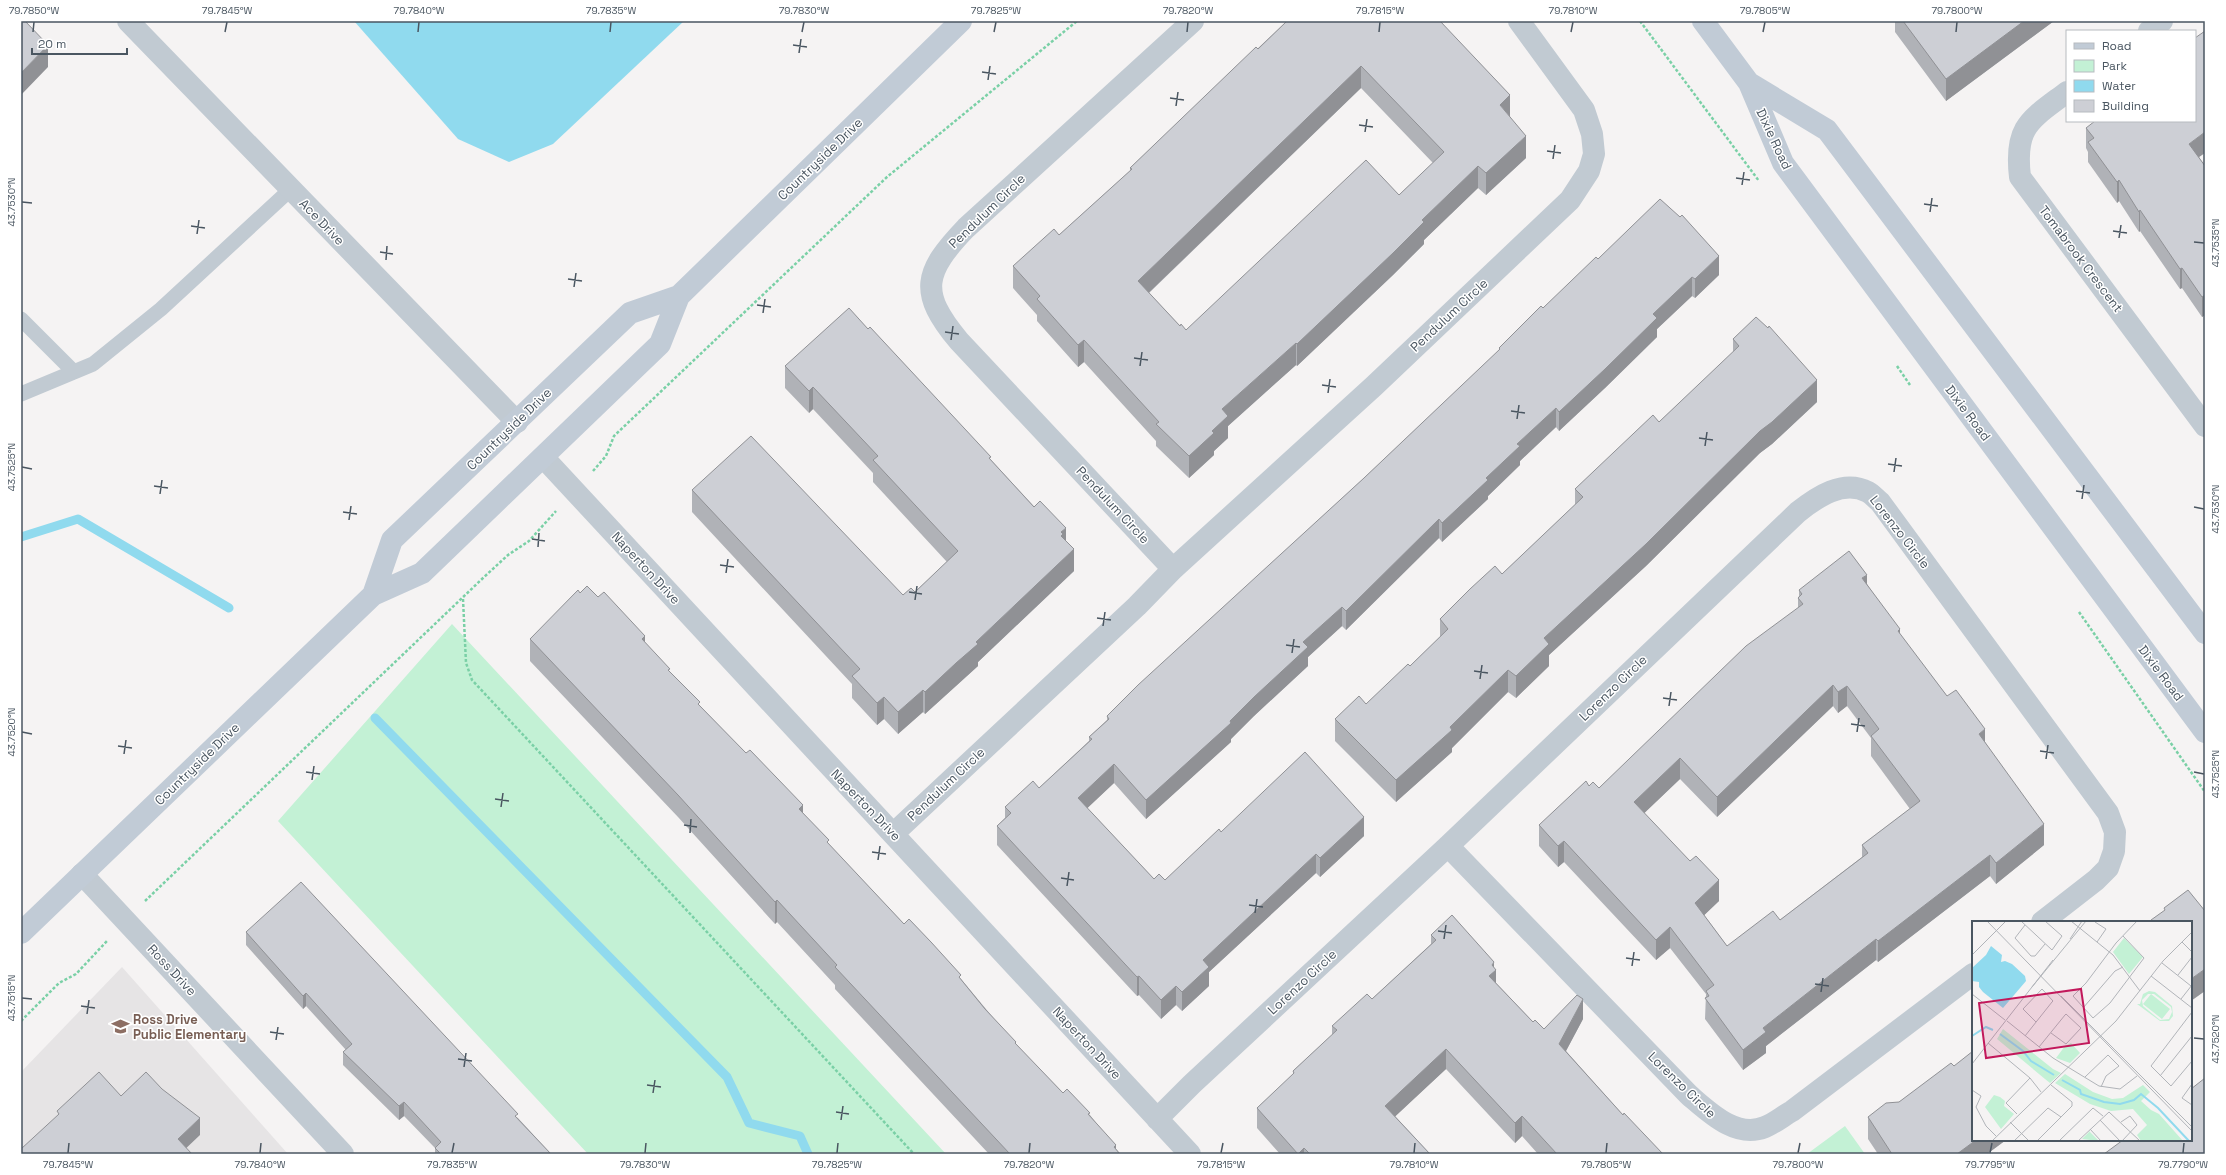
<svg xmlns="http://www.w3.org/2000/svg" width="2226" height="1175" viewBox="0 0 2226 1175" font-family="'Space Grotesk',sans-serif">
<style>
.education{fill:#e6e4e5}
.green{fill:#c3f1d5}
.water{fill:#90daee}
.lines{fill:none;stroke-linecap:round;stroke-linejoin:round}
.stream{stroke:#90daee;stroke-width:9}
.path{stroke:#7ad0a6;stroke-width:2.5;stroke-dasharray:3 2;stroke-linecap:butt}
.service{stroke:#c1cad2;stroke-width:15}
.minor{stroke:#c1cad2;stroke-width:22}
.secondary{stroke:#c1cbd6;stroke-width:22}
.wall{fill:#b0b2b7;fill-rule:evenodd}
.shaded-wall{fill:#909195}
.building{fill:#cdcfd5;stroke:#909195;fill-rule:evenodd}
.ticks{fill:none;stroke:#4a5661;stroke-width:1.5}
.labels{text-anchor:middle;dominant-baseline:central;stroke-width:3;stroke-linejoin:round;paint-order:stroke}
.street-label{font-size:13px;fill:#4a5661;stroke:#fff}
.education-label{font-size:13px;font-weight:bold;fill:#785e54;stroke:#fff;text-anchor:start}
.inset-river{fill:none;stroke:#90daee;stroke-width:2}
.inset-road{fill:none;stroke:#b1b4b9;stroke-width:1}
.view{fill:#c2185b;fill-opacity:0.15;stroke:#c2185b;stroke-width:2}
.inset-edge{fill:none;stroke:#4a5661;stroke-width:2}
.neatline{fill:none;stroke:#4a5661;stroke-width:1.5}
.ticks-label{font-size:10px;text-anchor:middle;fill:#4a5661}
</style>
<rect width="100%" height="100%" fill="#f5f3f3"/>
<path class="education" d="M122,967L288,1154H21V1072Z"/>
<path class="green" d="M452,624L946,1154H588L278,821Z
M1845,1126L1865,1154H1807Z"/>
<path class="water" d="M354,21H684L553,144L509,162L458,139Z"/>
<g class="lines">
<path class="stream" d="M21,537L78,519L229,608
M375,718L727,1077L749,1123L800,1136L808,1154"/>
<path class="path" d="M1640,21L1759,181
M1897,366L1910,385
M593,471L606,456L614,436L887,177L1077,21
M463,599L466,663L472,680L914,1154
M2079,612L2205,792
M145,901L483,578L508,555L529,541L556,511
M21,1021L59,983L76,974L107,941"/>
<path class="service" d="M21,319L74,372
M21,394L93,364L161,309L291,189"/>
<path class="minor" d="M128,21L517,422
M2149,31L2162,21
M2067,92C2030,120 2014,126 2020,177L2205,426
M543,457L1190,1154
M1173,569L959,341C918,292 924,272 966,228L1193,21
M893,834L1137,606L1173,569L1374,386L1570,200L1589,171L1594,154L1592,134L1584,110L1519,21
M1448,846L1689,1095C1709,1112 1736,1139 1765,1127C1775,1123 1783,1116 1792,1111L1973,974
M82,874L343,1154
M1157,1119L1192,1084L1448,846L1798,512C1817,497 1843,479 1868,492C1872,494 1876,499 1880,502L2108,813L2115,832L2114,851L2108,868L2096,880L2042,922"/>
<path class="secondary" d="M1703,21L1749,83L1783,163L2205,732
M1749,83L1827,130L2205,633
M373,595L392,540L630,313L679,296
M21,933L373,595L422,573L660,344L679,296L961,21"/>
</g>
<path class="wall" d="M1287,21L1510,117L1526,158L1486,195L1478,188L1424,240V244L1393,275L1297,366L1296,365L1228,426V438L1214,451V455L1189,478L1156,446V441L1084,362L1078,367L1037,321V315L1013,288V266L1059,235L1130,171V168ZM1361,88L1433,163L1399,195L1186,330L1180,326L1149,293Z
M1895,21H2054L1946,101L1895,32Z
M2086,128L2199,157L2205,166V315L2202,317L2182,288L2180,289L2140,231L2139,232L2119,201L2117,203L2088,162V152L2086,148Z
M1598,259L1719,275L1695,298L1692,296L1657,329V337L1605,388L1559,431L1556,427L1520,461V465L1488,496V499L1442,542L1439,538L1346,630L1342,626L1308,657V666L1254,716L1231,739V742L1146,819L1114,783L1087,808L1154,879L1165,880L1221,832L1364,836L1320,877L1316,873L1209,972V986L1182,1011L1176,1005L1161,1019L1139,995L1137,996L997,845V826L1005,818V807L1039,788L1089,741V737L1107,720V716L1364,478L1499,351V348Z
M1733,339L1817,402L1772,444L1760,453L1646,566L1549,655V666L1516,698L1508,692L1452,748V752L1396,802L1335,741V719L1366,704L1410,666L1440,637V619L1502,574L1575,505V489L1659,422L1733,353Z
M785,366L991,460L1066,541L1074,571L978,662V666L956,686L925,714L923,712L898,734L884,719L877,725L852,698V684L692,512V490L903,595L915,592L947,562L873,482V473L813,409L809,413L785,388Z
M1867,584L1900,635L1947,696L1985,742L2044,845L1996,884L1990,876L1878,962L1876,960L1766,1046V1053L1743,1070L1705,1019L1706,994L1670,948L1656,960L1564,862L1558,867L1539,846V825L1599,788L1798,608V598L1799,596V590ZM1833,706L1838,713L1847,706L1871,738V756L1910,809L1862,845V857L1780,920L1727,946L1704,915L1719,901L1644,813L1680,779L1717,817Z
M580,593L598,597L645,643L670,672L700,706L803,813L829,845L904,924L961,979L1016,1045L1063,1093L1090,1115L1120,1154H989L835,989V985L777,922L775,924L678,817L530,661V639Z
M246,932L518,1118L551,1154H435V1148L404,1116L399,1120L343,1065V1052L346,1050L306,1006L303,1009L246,945Z
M1431,935L1494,968L1496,983L1533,1022L1544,1029L1583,1019L1566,1051L1623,1115L1663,1154H1538L1522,1136L1515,1143L1446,1069L1395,1116L1430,1154H1280L1257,1128V1108L1293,1075V1071L1332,1035V1026L1372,999L1431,944Z
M1954,1066L2006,1140L1987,1154H1878L1868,1139V1117L1899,1102Z"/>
<path class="shaded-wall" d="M2024,21H2054L1946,101V79Z
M48,45V67L21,95V73Z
M1361,66V88L1138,303V281Z
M1510,95V117L1500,105Z
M2205,132V153L2189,164V144Z
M1526,136V158L1486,195V173Z
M1478,166V188L1424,240V244L1393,275L1297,366V344L1422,220Z
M2119,180V201L2117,203V182Z
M2140,210V231L2139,232V212Z
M1719,256V275L1695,298V279Z
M2182,268V288L2180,289V269Z
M1692,277V296L1657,329V337L1605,388L1559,431V412L1653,314Z
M2205,295V315L2202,317V297Z
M1084,340V362L1078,367V345Z
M1296,343V365L1228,426V438L1214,451V455L1189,478V456L1212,431L1222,409Z
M1817,380V402L1772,444L1760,453L1646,566L1549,655V666L1516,698V676L1544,638L1760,431Z
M813,387V409L809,413V391Z
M1556,408V427L1520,461V465L1488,496V499L1442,542V523L1486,478L1517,444Z
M1439,519V538L1346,630V611Z
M1066,528V550L1063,556L1061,532Z
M1074,549V571L978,662V666L925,714V692L976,642Z
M1867,575V595L1862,578Z
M1342,607V626L1308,657V666L1254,716L1231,739V742L1146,819V800L1230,721L1303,642Z
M1900,629V649L1898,631Z
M645,636V658L642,639Z
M1508,670V692L1452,748V752L1396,802V780Z
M1833,685V706L1717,817V797Z
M1847,686V706L1838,713V692Z
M923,690V712L898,734V712Z
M884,697V719L877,725V703Z
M1985,729V750L1979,734Z
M1680,758V779L1634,823V802Z
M1114,764V783L1078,817V798Z
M803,805V827L799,809Z
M1364,817V836L1320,877V858Z
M2044,824V845L1996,884V863Z
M1564,841V862L1558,867V846Z
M1316,854V873L1209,972V986L1182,1011V992L1203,960Z
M1990,855V876L1878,962V941Z
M1719,880V901L1695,924V903Z
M777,900V922L775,924V902Z
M1670,927V948L1656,960V940Z
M1876,939V960L1766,1046V1053L1743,1070V1050L1763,1028Z
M1494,962V971L1496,970V989L1489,976L1492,965Z
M2205,969V991L2191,1001V979Z
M1139,976V995L1137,996V977Z
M1176,986V1005L1161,1019V1000Z
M306,993V1006L303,1009V996Z
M1583,999V1019L1559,1064V1044Z
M1446,1049V1069L1385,1126V1106Z
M404,1102V1116L399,1120V1106Z
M1522,1116V1136L1515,1143V1123Z
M200,1118V1135L180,1154L178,1139Z
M1976,1140H2006L1987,1154H1957Z
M1116,1145V1154L1114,1147Z
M1304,1148V1154H1298Z"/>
<path class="building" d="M21,21H25L48,45L21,73Z
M1287,21H1440L1510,95L1500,105L1526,136L1486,173L1478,166L1422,220L1424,222L1393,253L1297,344L1296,343L1222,409L1228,416L1212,431L1214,433L1189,456L1156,424L1159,422L1084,340L1078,345L1037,299L1040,296L1013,266L1054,229L1059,235L1132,169L1130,168L1256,47L1258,49ZM1361,66L1444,152L1399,195L1366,160L1186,330L1181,324L1180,326L1138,281Z
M1903,21H2024L1946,79Z
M2205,31V132L2189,144L2205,166V295L2202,297L2182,268L2180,269L2140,210L2139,212L2119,180L2117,182L2088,142L2094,138L2086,128L2095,121H2195V38Z
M1660,199L1680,217L1682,215L1719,256L1695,279L1692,277L1653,314L1657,318L1605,369L1559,412L1556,408L1517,444L1520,446L1486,478L1488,480L1442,523L1439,519L1346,611L1342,607L1303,642L1308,647L1254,697L1230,721L1231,723L1146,800L1114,764L1078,798L1154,879L1159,874L1165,880L1219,829L1221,832L1305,752L1364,817L1320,858L1316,854L1203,960L1209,967L1182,992L1176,986L1161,1000L1139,976L1137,977L997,826L1011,813L1005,807L1033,781L1039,788L1092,739L1089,737L1109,719L1107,716L1138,685L1364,478L1500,349L1499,348L1541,306L1543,308L1596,257L1598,259Z
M849,308L868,329L870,327L991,457L989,458L1034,507L1040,501L1066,528L1061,532L1063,534L1061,536L1074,549L976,642L978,644L956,663L925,692L923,690L898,712L884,697L877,703L852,676L860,669L692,490L751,436L903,595L911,588L915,592L958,551L873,460L878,456L813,387L809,391L785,366Z
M1756,317L1768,328L1769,326L1817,380L1772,422L1760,431L1646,544L1544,638L1549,644L1516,676L1508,670L1450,727L1452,730L1396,780L1335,719L1359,696L1366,704L1408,664L1410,666L1448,629L1440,619L1470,589L1495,566L1502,574L1583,497L1575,489L1653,415L1659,422L1739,346L1733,339Z
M1849,551L1867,575L1862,578L1900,629L1898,631L1947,696L1956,690L1985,729L1979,734L2044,824L1996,863L1990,855L1878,941L1876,939L1763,1028L1766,1032L1743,1050L1705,998L1709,996L1706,991L1714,985L1670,927L1656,940L1564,841L1558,846L1539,825L1586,781L1589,786L1593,782L1599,788L1746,646L1803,604L1798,598L1802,594L1799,590ZM1833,685L1838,692L1847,686L1879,729L1871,736L1920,801L1862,845L1868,853L1780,920L1773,911L1727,946L1695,903L1719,880L1696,856L1690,861L1634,802L1680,758L1717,797Z
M587,586L598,597L604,592L645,636L642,639L670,669L668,670L700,702L698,704L746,753L750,750L803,805L799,809L829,840L827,842L904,924L909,919L931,942L961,975L959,977L985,1009L1016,1042L1015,1043L1063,1093L1067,1089L1090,1113L1088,1114L1116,1145L1114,1147L1120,1154H1010L835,967L837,965L777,900L775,902L678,795L530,639L578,590L580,593Z
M301,882L518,1114L515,1116L551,1154H441L435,1148L441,1142L404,1102L399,1106L343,1052L352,1044L306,993L303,996L246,932Z
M2188,890L2205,911V969L2191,979V922H2152L2151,920L2165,910L2164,908Z
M1452,915L1494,962L1492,965L1496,970L1489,976L1533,1022L1535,1020L1544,1029L1577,995L1583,999L1559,1044L1623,1115L1624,1113L1663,1154H1557L1522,1116L1515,1123L1446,1049L1385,1106L1430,1154H1310L1304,1148L1298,1154L1257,1108L1294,1073L1293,1071L1337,1030L1332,1026L1367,994L1372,999L1436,940L1431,935Z
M1973,1051V1140H1976L1957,1154H1892L1868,1117L1886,1103L1899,1102L1951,1063L1954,1066Z
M99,1072L121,1096L146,1072L162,1089L200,1118L178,1139L192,1154H21V1149L59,1114L57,1111Z
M2205,1078V1154H2104L2123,1140H2191V1089Z"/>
<path class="ticks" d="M33,32L34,22M225,32L227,22M418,32L419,22M610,32L611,22M802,32L804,22M994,32L996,22M1187,32L1188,22M1379,32L1380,22M1571,32L1573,22M1763,32L1765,22M1956,32L1957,22M793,45L807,47M799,53L801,39M982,72L996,74M988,80L990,66M1170,98L1184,100M1176,106L1178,92M1359,125L1373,127M1365,132L1367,119M1547,151L1561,153M1553,159L1555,145M1736,178L1750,180M1742,185L1744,172M22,202L32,203M1924,204L1938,206M1930,212L1932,198M191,226L205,228M2113,231L2127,233M197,234L199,220M2119,238L2121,225M2194,242L2204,243M380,252L393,254M386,260L387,246M568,279L582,281M574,287L576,273M757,305L771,307M763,313L765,299M945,332L959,334M951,340L953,326M1134,358L1148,360M1140,366L1142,352M1322,385L1336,387M1328,393L1330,379M1511,411L1525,413M1517,419L1519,405M1699,438L1713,440M1705,446L1707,432M1888,464L1902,466M22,467L32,469M1894,472L1896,458M154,486L168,488M2076,491L2090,493M160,494L162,480M2082,499L2084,485M2194,507L2204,509M343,512L357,514M349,520L351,506M532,539L545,541M538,547L539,533M720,565L734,567M726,573L728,559M909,592L922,594M915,600L917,586M1097,618L1111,620M1103,626L1105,612M1286,645L1300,647M1292,653L1294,639M1474,671L1488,673M1480,679L1482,665M1663,698L1677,700M1669,706L1671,692M1851,724L1865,726M22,732L32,734M1857,732L1859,718M118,746L132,748M2040,751L2054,753M124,754L126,740M2046,759L2048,745M306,772L320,774M2194,772L2204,774M312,780L314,766M495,799L509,801M501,807L503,793M684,825L697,827M690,833L691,819M872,852L886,854M878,860L880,846M1061,878L1074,880M1067,886L1069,872M1249,905L1263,907M1255,913L1257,899M1438,931L1452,933M1444,939L1446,925M1626,958L1640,960M1632,966L1634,952M1815,984L1829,986M1821,992L1823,978M22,998L32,999M81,1006L95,1008M87,1014L89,1000M270,1032L284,1034M2194,1038L2204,1039M276,1040L278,1027M458,1059L472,1061M464,1067L466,1053M647,1085L661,1087M653,1093L655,1080M836,1112L849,1114M841,1120L843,1106M68,1153L69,1143M260,1153L261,1143M452,1153L454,1143M645,1153L646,1143M837,1153L838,1143M1029,1153L1030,1143M1221,1153L1223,1143M1414,1153L1415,1143M1606,1153L1607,1143M1798,1153L1800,1143M1990,1153L1992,1143M2183,1153L2184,1143"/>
<defs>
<symbol id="school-bare" viewBox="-9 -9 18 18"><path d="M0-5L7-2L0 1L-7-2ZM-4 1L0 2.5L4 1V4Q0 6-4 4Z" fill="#8d6e63" stroke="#fff" stroke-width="2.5" paint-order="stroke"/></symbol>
</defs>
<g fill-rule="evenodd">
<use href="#school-bare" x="108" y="1014" width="25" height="25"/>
</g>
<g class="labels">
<g class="street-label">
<text transform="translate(1774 139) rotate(65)">Dixie Road</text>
<text transform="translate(820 159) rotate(-44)">Countryside Drive</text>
<text transform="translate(987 211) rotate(-44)">Pendulum Circle</text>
<text transform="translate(322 222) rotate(46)">Ace Drive</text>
<text transform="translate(2081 259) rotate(53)">Tomabrook Crescent</text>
<text transform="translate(1449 315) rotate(-43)">Pendulum Circle</text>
<text transform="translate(1968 413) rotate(53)">Dixie Road</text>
<text transform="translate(509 429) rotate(-44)">Countryside Drive</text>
<text transform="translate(1113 505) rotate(47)">Pendulum Circle</text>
<text transform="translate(1900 532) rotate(52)">Lorenzo Circle</text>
<text transform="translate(646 568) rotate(47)">Naperton Drive</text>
<text transform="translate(2161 673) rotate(53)">Dixie Road</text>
<text transform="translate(1613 688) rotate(-44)">Lorenzo Circle</text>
<text transform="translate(197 764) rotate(-44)">Countryside Drive</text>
<text transform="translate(946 784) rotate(-43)">Pendulum Circle</text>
<text transform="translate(866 805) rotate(46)">Naperton Drive</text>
<text transform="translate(172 970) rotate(47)">Ross Drive</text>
<text transform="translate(1302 982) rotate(-43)">Lorenzo Circle</text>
<text transform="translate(1087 1043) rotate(47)">Naperton Drive</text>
<text transform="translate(1682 1085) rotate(44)">Lorenzo Circle</text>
</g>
<g class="education-label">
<text x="133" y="1019">Ross Drive<tspan x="133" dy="15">Public Elementary</tspan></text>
</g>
</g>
<g transform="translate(1972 921)">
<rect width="220" height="220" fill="#f5f3f3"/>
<path d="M152,17L171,36L157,53L141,31ZM177,70L183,71L200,85L201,95L197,100H188L165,83H168L171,73ZM176,73H182L199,86L200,91L197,98L188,99L171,85L170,79ZM179,73L198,88L190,98L171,83ZM31,108L81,148L89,152L78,162L73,158L25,118ZM99,122L108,132L98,142L84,137L93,125ZM93,153L121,171L140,178L151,177L171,164L178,171L169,180L179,189L187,193L211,220H169L165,214L175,204L161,188L139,190L118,183L83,162ZM22,174L28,176L33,180L32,185L42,193L29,208L13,186ZM118,210V211L127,220L110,218Z" fill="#c3f1d5" fill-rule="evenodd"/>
<path d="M19,25L30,34L29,41L33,40L40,43L53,55L54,60L31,87L11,71L7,66V61L0,60V47L14,34Z" fill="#90daee"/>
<path class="inset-river" d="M28,113L51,130L59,140L82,154M0,115L14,106L21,109M90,159L108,169L109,173L132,181L148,183L162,179L169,173L186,187L217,220"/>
<path class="inset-road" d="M15,0L220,210M49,0L80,29L90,15L73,0M99,0L141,34L168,70M123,1L134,8L125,21M53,4L43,17L59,35H63L73,23M151,15L172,37L138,82L121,97L101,75L114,62L144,22L165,0M98,18L110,0M210,21L220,31M0,34L34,0M190,42L219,65M206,54L220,36M179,55L220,87M60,66L114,0M0,73L33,99M89,75L220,206M209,78L220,64M111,87L143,50L151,46M220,91L179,145L199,165L220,140M35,100L81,137L127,165L148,168L165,155M53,115L80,81L81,80L70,68L51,88L64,101M16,122L58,157L69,171M67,126L93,94L94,93L109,107L94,123L79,112M0,143L81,39M188,155L220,115M113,156L136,134L147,145L134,155L129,166M220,163L210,177L220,184M0,169L9,175L4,186L14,205L24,215M45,193L34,182L58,157M128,199L148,220M38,201L57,220M149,201L158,195L165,204L150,220M118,208L129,220M20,220L144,100L191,40L220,11M42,220L76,187L89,196M65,220L100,185V181L79,164M87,220L121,187L131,195M106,220L137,191L168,220"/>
<path class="view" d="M109,68L117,122L14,137L7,82Z"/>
<rect width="220" height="220" class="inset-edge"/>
</g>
<rect width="2226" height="1175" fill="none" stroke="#ffffff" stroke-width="44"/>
<rect x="2066" y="30" width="130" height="92" fill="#ffffff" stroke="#b7bbc0"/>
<rect x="2074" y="43" width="20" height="6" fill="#c1cbd6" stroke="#b7bbc0"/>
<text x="2102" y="50" font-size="12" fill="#4a5661">Road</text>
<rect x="2074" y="60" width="20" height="12" fill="#c3f1d5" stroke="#b7bbc0"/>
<text x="2102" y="70" font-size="12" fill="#4a5661">Park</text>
<rect x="2074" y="80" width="20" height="12" fill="#90daee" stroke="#b7bbc0"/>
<text x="2102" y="90" font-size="12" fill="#4a5661">Water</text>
<rect x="2074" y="100" width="20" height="12" fill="#cdcfd5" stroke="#b7bbc0"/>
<text x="2102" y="110" font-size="12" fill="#4a5661">Building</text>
<path d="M32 48v6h95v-6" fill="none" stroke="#4a5661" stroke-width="2"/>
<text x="38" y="48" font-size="12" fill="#4a5661" stroke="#ffffff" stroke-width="3" paint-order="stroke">20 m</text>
<rect x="22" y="22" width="2182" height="1131" class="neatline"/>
<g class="ticks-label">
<text x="34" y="14">79.7850°W</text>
<text x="227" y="14">79.7845°W</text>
<text x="419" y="14">79.7840°W</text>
<text x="611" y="14">79.7835°W</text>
<text x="804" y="14">79.7830°W</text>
<text x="996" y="14">79.7825°W</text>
<text x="1188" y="14">79.7820°W</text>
<text x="1380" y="14">79.7815°W</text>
<text x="1573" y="14">79.7810°W</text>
<text x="1765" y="14">79.7805°W</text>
<text x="1957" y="14">79.7800°W</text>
<text transform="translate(11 202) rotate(-90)" y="4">43.7530°N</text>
<text transform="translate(2215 243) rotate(-90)" y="4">43.7535°N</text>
<text transform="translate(11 467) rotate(-90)" y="4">43.7525°N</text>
<text transform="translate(2215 509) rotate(-90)" y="4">43.7530°N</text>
<text transform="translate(11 732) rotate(-90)" y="4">43.7520°N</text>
<text transform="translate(2215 774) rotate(-90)" y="4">43.7525°N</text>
<text transform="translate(11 998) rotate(-90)" y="4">43.7515°N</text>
<text transform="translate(2215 1039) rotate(-90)" y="4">43.7520°N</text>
<text x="68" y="1168">79.7845°W</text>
<text x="260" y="1168">79.7840°W</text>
<text x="452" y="1168">79.7835°W</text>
<text x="645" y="1168">79.7830°W</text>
<text x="837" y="1168">79.7825°W</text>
<text x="1029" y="1168">79.7820°W</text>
<text x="1221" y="1168">79.7815°W</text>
<text x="1414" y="1168">79.7810°W</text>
<text x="1606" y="1168">79.7805°W</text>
<text x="1798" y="1168">79.7800°W</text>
<text x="1990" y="1168">79.7795°W</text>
<text x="2183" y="1168">79.7790°W</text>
</g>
</svg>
